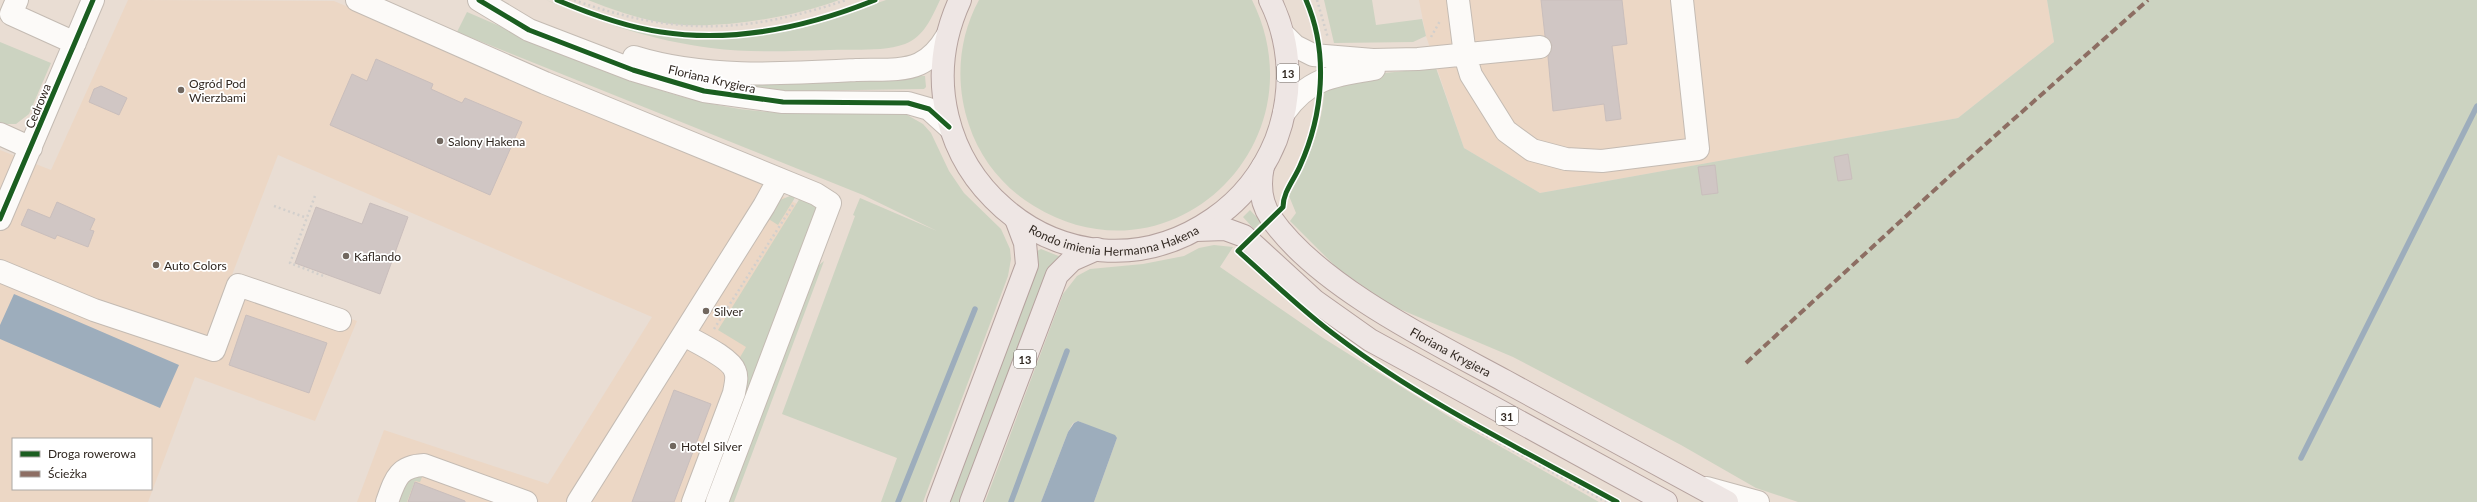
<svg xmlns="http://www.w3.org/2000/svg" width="2477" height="502" viewBox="0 0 2477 502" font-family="Lato,sans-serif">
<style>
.built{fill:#ecd7c5;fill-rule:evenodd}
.green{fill:#ccd3c1}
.water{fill:#9dadbc}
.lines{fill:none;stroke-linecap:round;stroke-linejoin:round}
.stream{stroke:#9dadbc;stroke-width:5.5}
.building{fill:#d0c6c4;stroke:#c9bebc}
.minor-casing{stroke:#c4bbb3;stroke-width:24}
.major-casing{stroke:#b5a29e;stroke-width:24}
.path{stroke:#d2cfcc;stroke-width:2.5;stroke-dasharray:2 3;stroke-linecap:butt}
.minor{stroke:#fcfaf8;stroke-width:22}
.major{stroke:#eee6e4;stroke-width:22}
.quiet{stroke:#8d6e63;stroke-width:4;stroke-dasharray:8 4;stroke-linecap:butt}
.cycleway-casing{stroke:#fff;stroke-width:8}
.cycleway{stroke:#1b5e20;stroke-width:5}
.poi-dot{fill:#71675f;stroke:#fff;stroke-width:1.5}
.labels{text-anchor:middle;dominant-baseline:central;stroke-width:3.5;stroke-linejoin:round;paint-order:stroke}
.shield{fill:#fff;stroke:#6e6863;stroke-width:1}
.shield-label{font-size:11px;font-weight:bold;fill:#302720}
.street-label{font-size:12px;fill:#302720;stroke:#fff}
.poi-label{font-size:12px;fill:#302720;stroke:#fff;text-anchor:start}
</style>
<rect width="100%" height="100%" fill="#e9ddd3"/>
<path class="built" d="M128,0L334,1L741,174L814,213L707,502H357L384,430L548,484L652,317L278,155L232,275L357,321L315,421L195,377L148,502H0V150L51,170ZM13,439H151V489H13Z
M1419,0H2047L2054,42L1958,118L1540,193L1464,148L1426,36Z"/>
<path class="green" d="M546,0L629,29L693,40L738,38L787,31L813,25L886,0H940C932,17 924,37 905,44C882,52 853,49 830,50C790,51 750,53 711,48C654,41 599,22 546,0Z
M588,0H839C791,18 709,32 658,22C634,17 610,9 588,0Z
M979,0H1252C1323,143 1171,290 1034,206C1004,188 980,159 969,125C955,84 958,38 979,0Z
M1324,0H1372L1376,25L1422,19L1426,36L1413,42L1334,43Z
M2047,0H2477V502H1798L1756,488L1681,445L1513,357L1390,305L1337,268L1290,221L1296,213L1289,196C1310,155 1322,130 1325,84L1374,74L1436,68L1464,148L1540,193L1958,118L2054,42Z
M467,12C560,51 656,101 758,111C802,116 846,113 891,111L902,112L923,124L931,133L949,171L964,193L1001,229L1010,249L1011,259L1008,276L923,502H881L897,458L782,414L855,216L853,215L860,198L937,231L863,195L457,32Z
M0,42L51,63L29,114L16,124H0Z
M925,76L926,87L924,89L789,91L713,81Z
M790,196H796L778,225L767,218L780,200Z
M800,198L815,205L817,209L709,502H699L739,359L746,347L718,330Z
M1250,210L1261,222L1254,229L1243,217Z
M1214,245L1233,247L1220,267L1323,338L1464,426L1599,502H1094L1117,438L1078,421L1073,423L1068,432L1041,502H985L1063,294L1077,276L1090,269L1143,264L1184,256L1199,248Z
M1041,249L1061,257L1045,279L1031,311L960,502H949L1037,259V251Z
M824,261L734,502H726L818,266Z
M424,472L420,482L415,481L407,502H393L402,483Z"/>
<path class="water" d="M14,294L179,365L160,408L0,339V325Z
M1078,421L1115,435L1117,438L1094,502H1041L1068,432L1074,423Z"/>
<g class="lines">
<path class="stream" d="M2301,458L2477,106
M898,502L975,309
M1011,502L1067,351"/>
</g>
<path class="building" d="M1541,0H1622L1627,44L1612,46L1621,119L1606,121L1604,104L1553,111L1548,57L1552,45L1545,36Z
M376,59L433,84L431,89L462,103L465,98L522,122L490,195L330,125L352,74L367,81Z
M101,86L127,98L119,115L89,102L94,89Z
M1848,154L1852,179L1838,181L1834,157Z
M1715,165L1718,193L1702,195L1698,167Z
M57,202L95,219L90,230L94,231L88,247L57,235L55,239L21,225L28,209L50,218Z
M370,203L408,217L380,294L295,263L316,207L362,224Z
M246,315L327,343L309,393L229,365Z
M674,390L711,404L674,502H632Z
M415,482L465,501V502H408Z"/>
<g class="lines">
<defs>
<path id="minor" d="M17,0L11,14L75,43
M357,0L545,83L816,194L830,203L717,502
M479,0L529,30L633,70L704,91L783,102L908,103L929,109L949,127
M1458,0L1465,55L1471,75L1506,131L1532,150L1566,159L1602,161L1698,149L1682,0
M1283,34L1295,46L1313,55L1373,60L1418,59L1540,47
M634,57C705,79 783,74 856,70C876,69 901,72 919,64C932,58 940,48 947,36
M1284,113C1308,78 1335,75 1374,69
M0,134L31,148
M0,219L93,0
M0,271L94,310L214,350L238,285L340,320
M684,335C696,342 731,358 735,371C738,378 735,386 734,393L693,502
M1707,488L1758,502
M387,502C395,480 398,466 424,465L526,502
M578,502L764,206L779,179"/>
<g id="major">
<path id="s1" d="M960,0C886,162 1066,320 1213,219C1241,200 1263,172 1276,140C1293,95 1292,44 1270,0"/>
<path id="s2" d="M1263,166C1259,185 1260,202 1271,218C1318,286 1433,342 1505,381C1579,421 1653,462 1727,502"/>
<path d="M1196,230L1225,229L1244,236L1315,301L1370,340L1666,502"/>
<path d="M938,502L1027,265L1025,243L1016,219"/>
<path d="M971,502L1057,275L1072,260L1097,249"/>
</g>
</defs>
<use href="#minor" class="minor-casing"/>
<use href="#major" class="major-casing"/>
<path class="path" d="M574,0C674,36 746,34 846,0
M1317,0L1328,38
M1431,37L1440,21
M315,196L290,263L326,277
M274,206L307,218
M714,329L793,205
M1363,360L1476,430L1606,502"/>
<use href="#minor" class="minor"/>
<use href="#major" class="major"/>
<path class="quiet" d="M1746,363L1952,174L2148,0"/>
<defs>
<path id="cycleway" d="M479,0L529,30L633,70L704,91L783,102L908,103L929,109L949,127
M557,0C590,14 626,27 661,32C733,43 808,27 875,0
M1306,0C1329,53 1323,115 1300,166C1294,180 1283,192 1283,207L1238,251C1272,281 1303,312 1339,338C1425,403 1523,450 1617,502
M0,219L93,0"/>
</defs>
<use href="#cycleway" class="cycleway-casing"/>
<use href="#cycleway" class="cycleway"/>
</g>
<g class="poi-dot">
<circle cx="181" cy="90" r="4"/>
<circle cx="440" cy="141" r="4"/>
<circle cx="346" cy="256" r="4"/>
<circle cx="156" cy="265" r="4"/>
<circle cx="706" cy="311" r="4"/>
<circle cx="673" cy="446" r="4"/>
</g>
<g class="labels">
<g class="shield">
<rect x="1277" y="64" width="22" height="18" rx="3"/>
<rect x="1014" y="350" width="22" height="18" rx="3"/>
<rect x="1496" y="407" width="22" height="18" rx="3"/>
</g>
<g class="shield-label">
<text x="1288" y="73">13</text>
<text x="1025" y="359">13</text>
<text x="1507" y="416">31</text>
</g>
<g class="street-label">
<text transform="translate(712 79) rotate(13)">Floriana Krygiera</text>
<text transform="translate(38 106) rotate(-67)">Cedrowa</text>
<text stroke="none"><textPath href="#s1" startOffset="349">Rondo imienia Hermanna Hakena</textPath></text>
<text stroke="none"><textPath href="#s2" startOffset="280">Floriana Krygiera</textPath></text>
</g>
<g class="poi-label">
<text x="189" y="83">Ogród Pod<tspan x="189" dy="14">Wierzbami</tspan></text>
<text x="448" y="141">Salony Hakena</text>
<text x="354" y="256">Kaflando</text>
<text x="164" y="265">Auto Colors</text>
<text x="714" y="311">Silver</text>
<text x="681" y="446">Hotel Silver</text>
</g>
</g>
<rect x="12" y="438" width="140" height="52" fill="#ffffff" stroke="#aca9a6"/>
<rect x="20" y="451" width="20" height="6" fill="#1b5e20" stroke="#aca9a6"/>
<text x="48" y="458" font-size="12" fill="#302720">Droga rowerowa</text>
<rect x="20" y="471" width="20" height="6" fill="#8d6e63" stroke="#aca9a6"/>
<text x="48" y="478" font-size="12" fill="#302720">Ścieżka</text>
</svg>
